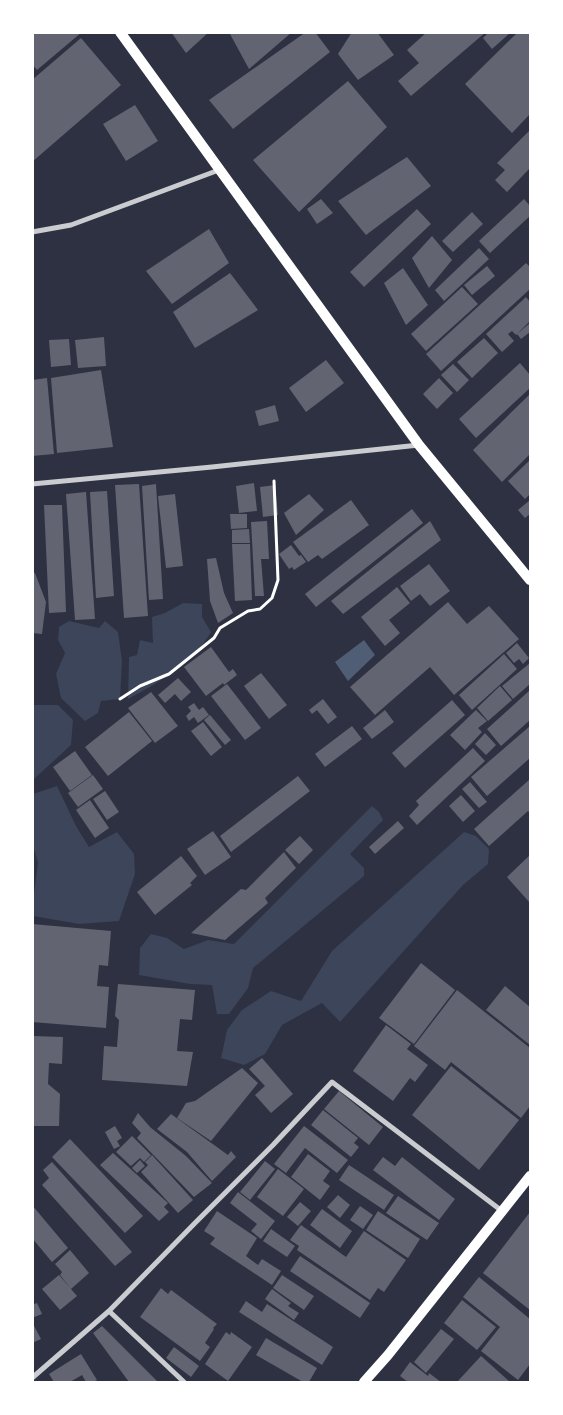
<svg xmlns="http://www.w3.org/2000/svg" width="563" height="1415" viewBox="0 0 563 1415" font-family="'PT Sans',sans-serif">
<style>
.green{fill:#3c4559}
.water{fill:#4f5d75}
.building{fill:#626471}
.lines{fill:none;stroke-linecap:round;stroke-linejoin:round}
.path{stroke:#fff;stroke-width:3}
.minor{stroke:#caccd0;stroke-width:5}
.secondary{stroke:#fff;stroke-width:10}
</style>
<rect width="100%" height="100%" fill="#2d3142"/>
<path class="green" d="M183,603L202,604V617L211,632C194,662 157,684 128,699L129,657L137,655L140,640L153,643L152,617L165,613Z
M69,621L99,628L105,621L118,632L122,661L120,699L101,701L98,713L85,721L61,698L56,674L65,653L58,640L59,627Z
M33,705H58L73,720L71,745L33,780Z
M57,786L76,826L89,847L117,832L134,854L135,874L119,921L79,924L33,916V902L38,863L33,845V794Z
M372,806L379,812L383,820L350,854L364,868V876L253,968L248,988L229,1014H217L212,985L190,984L139,975L140,948L151,934L167,938L184,949L208,940L234,944Z
M464,832L476,836L489,849L488,864L463,885L340,1022L322,1003L282,1025L265,1054L244,1065L221,1058L227,1030L242,1010L271,991L301,1001L332,951Z"/>
<path class="water" d="M364,640L375,655L348,681L335,662Z"/>
<path class="building" d="M32,32H82L37,70L32,64Z
M171,32H209L186,53Z
M231,32H292L249,69L230,34Z
M306,32H315L330,52L233,129L209,100Z
M352,32H377L394,55L358,80L338,54Z
M427,32H486L411,96L398,81L419,63L407,50Z
M489,32H511L492,49L483,38Z
M518,32H530V114L512,133L465,84Z
M81,38L121,85L32,162V80Z
M348,81L387,127L299,212L253,160Z
M135,105L158,141L126,161L103,124Z
M530,130V168L507,192L495,180L505,170L497,163Z
M407,157L431,186L366,235L338,201Z
M321,199L333,213L317,224L307,209Z
M524,199L530,206V216L490,253L479,241Z
M417,209L431,224L364,287L350,272Z
M472,212L483,224L453,252L442,241Z
M209,229L229,263L172,304L146,271Z
M432,236L452,260L429,288L412,258Z
M479,248L489,259L444,301L435,290Z
M526,263L530,267V289L441,371L426,354Z
M487,266L495,276L472,295L464,285Z
M403,268L428,305L406,325L384,283Z
M230,273L258,310L195,348L173,312Z
M462,287L478,304L426,351L411,334Z
M526,297L530,302V321L516,335L512,331L508,334L514,341L502,352L486,334Z
M530,323V332L521,339L517,334Z
M104,337L106,366L78,368L75,340Z
M484,338L498,353L472,378L457,362Z
M69,339L71,365L51,367L49,340Z
M326,360L344,383L306,412L289,388Z
M520,363L530,375V388L476,438L459,419Z
M453,364L469,380L457,392L441,375Z
M101,370L113,447L57,453L51,378Z
M47,378L54,454L32,456V380Z
M439,378L453,393L437,409L423,394Z
M530,394V454L502,482L473,450Z
M275,405L279,421L259,426L255,411Z
M530,460V494L525,499L508,481Z
M254,483L257,511L239,513L236,486Z
M139,484L148,616L124,618L115,485Z
M156,484L163,599L149,600L142,486Z
M275,485L278,515L263,517L260,487Z
M107,491L114,596L96,598L90,492Z
M86,492L95,619L75,620L66,494Z
M175,494L183,566L166,568L158,496Z
M309,494L324,510L296,535L284,513Z
M351,500L369,525L322,559L318,555L308,562L293,542Z
M530,500V514L525,518L518,510Z
M44,505H62L66,612L49,613Z
M412,509L423,523L316,607L305,594Z
M230,514H247V528L231,529Z
M267,521L269,559H261L264,596H255L251,522Z
M430,521L441,540L343,614L331,601Z
M249,529L250,543H232V530Z
M232,544H250L252,600L235,601Z
M291,545L299,556L301,555L306,562L294,570L292,567L289,569L279,554Z
M216,558L224,593L233,613L218,623L210,601L207,559Z
M429,564L450,591L430,606L420,594L411,601L400,586Z
M32,573H35L46,602L42,634L32,633Z
M397,587L410,603L389,620L400,633L385,646L361,617Z
M448,602L467,624L489,606L519,639L454,695L430,667L375,715L350,687Z
M517,643L529,658L523,664L519,659L514,663L506,653Z
M211,647L229,672L233,669L237,675L224,685L223,683L206,696L184,667Z
M504,654L517,669L472,710L459,695Z
M530,663V684L513,699L502,686Z
M261,673L287,705L269,719L244,686Z
M178,678L191,692L181,701L175,694L165,703L158,695Z
M227,684L261,728L245,740L211,696Z
M500,686L512,700L488,721L477,708Z
M530,690V720L501,746L487,729Z
M151,692L178,726L155,743L128,708Z
M323,699L337,717L328,724L317,710L312,714L309,710Z
M452,700L465,715L405,768L392,753Z
M194,703L199,710L203,707L209,715L198,723L194,717L189,721L186,716L191,711L188,707Z
M385,710L394,722L372,739L363,728Z
M476,710L487,721L478,728L482,732L465,750L450,735Z
M129,712L152,741L108,776L85,747Z
M210,715L231,740L225,745L204,720Z
M203,722L222,747L211,756L191,731Z
M352,726L362,739L325,767L315,754Z
M530,726V758L487,796L471,777Z
M485,733L496,745L486,755L475,744Z
M473,748L485,761L417,825L409,816L419,805L416,801Z
M75,751L92,775L70,791L53,767Z
M93,775L103,789L78,807L68,793Z
M298,776L310,791L231,852L220,836Z
M530,779V813L528,811L489,846L474,829Z
M470,782L487,802L479,808L462,789Z
M105,791L119,812L107,820L93,799Z
M461,795L475,811L463,822L449,806Z
M90,800L109,828L95,838L76,810Z
M398,821L404,828L375,854L369,847Z
M213,831L231,857L205,875L187,849Z
M300,836L313,850L299,864L285,850Z
M284,852L296,868L265,898L268,903L225,940L191,933L241,889L246,890Z
M530,855V903L507,877Z
M181,856L197,876L190,883L192,885L155,915L137,892Z
M32,924L111,931L108,966L99,965L97,986L109,987L106,1028L32,1022Z
M421,963L455,990L414,1044L379,1018Z
M118,984L195,990L192,1020L180,1019L177,1051L193,1052L187,1086L102,1080L104,1046L117,1047L119,1020L115,1016Z
M505,986L530,1007V1045L486,1010Z
M457,990L530,1048V1106L521,1118L451,1062L445,1070L414,1046Z
M386,1025L411,1044L407,1049L428,1065L415,1082L410,1078L393,1101L353,1071Z
M32,1036L63,1037L62,1064L49,1063L48,1084L60,1094L59,1126H32Z
M262,1058L293,1094L271,1113L255,1095L265,1086L249,1069Z
M451,1066L519,1120L479,1170L412,1115Z
M242,1068L258,1083L211,1141L177,1118L186,1103L195,1101Z
M339,1091L383,1127L369,1145L324,1109Z
M323,1110L358,1138L354,1143L359,1147L351,1157L311,1125Z
M138,1113L150,1127L186,1156L212,1183L194,1197L137,1138L141,1133L132,1123Z
M171,1114L228,1155L231,1151L236,1157L212,1181L187,1152L157,1129Z
M115,1126L122,1138L117,1141L120,1146L114,1149L105,1132Z
M304,1126L348,1160L337,1173L305,1148L286,1173L274,1164Z
M132,1136L151,1155L144,1162L140,1158L131,1166L116,1152Z
M70,1139L143,1216L125,1233L52,1157Z
M113,1153L168,1203L164,1207L169,1212L159,1221L100,1165Z
M308,1154L330,1171L323,1181L330,1186L320,1200L291,1177Z
M152,1155L193,1200L178,1213L141,1172L148,1165L145,1162Z
M383,1157L395,1166L402,1157L455,1199L439,1220L373,1170Z
M140,1160L145,1166L137,1173L132,1168Z
M265,1161L275,1169L250,1200L240,1192Z
M52,1162L132,1252L115,1266L42,1185L49,1178L43,1170Z
M349,1165L394,1195L384,1210L339,1180Z
M278,1169L304,1189L283,1216L257,1197Z
M238,1192L275,1221L261,1239L251,1231L257,1224L230,1203Z
M338,1195L350,1205L340,1218L327,1207Z
M398,1196L439,1223L427,1240L386,1213Z
M300,1202L311,1211L298,1226L287,1217Z
M32,1205L68,1248L52,1262L32,1238Z
M360,1206L373,1215L363,1229L350,1220Z
M322,1209L352,1231L340,1248L310,1225Z
M217,1211L257,1238L246,1256L258,1265L262,1259L281,1271L272,1285L210,1244L215,1238L204,1231Z
M378,1211L420,1239L408,1258L366,1230Z
M530,1212V1310L483,1273Z
M301,1225L346,1257L364,1231L406,1260L384,1292L378,1288L370,1300L297,1250L299,1246L290,1240Z
M271,1229L295,1246L287,1257L263,1241Z
M70,1250L89,1273L71,1289L60,1275L62,1272L55,1264Z
M300,1256L370,1303L360,1318L290,1271Z
M59,1275L77,1296L60,1310L42,1289Z
M282,1275L314,1296L304,1310L273,1288Z
M479,1277L530,1319V1364L518,1380L481,1351L500,1327L463,1297Z
M161,1288L168,1294L171,1290L217,1324L213,1328L214,1329L205,1343L210,1347L200,1361L140,1317Z
M272,1289L291,1303L288,1306L299,1313L294,1320L265,1299Z
M462,1300L496,1327L477,1350L444,1323Z
M246,1301L262,1312L267,1304L333,1347L322,1365L239,1312Z
M37,1303L42,1314L32,1318V1305Z
M32,1322L41,1339L32,1343Z
M102,1326L158,1382H129L93,1333Z
M441,1329L454,1339L426,1373L414,1362Z
M226,1332L230,1335L231,1332L252,1347L228,1381L205,1364Z
M266,1338L317,1368L309,1382H303L256,1355Z
M174,1347L199,1366L191,1377L166,1358Z
M81,1354L97,1380L93,1382H86L82,1375L70,1382H54L49,1374Z
M481,1356L510,1382H457Z
M410,1362L428,1376L429,1373L441,1382H408L400,1376Z"/>
<g class="lines">
<path class="path" d="M120,699L140,686L169,674L214,638L220,628L248,611L260,609L272,598L278,580L274,481"/>
<path class="minor" d="M32,232L71,225L219,170
M32,484L212,467L419,445
M109,1311L184,1382
M32,1378L109,1311L194,1224L273,1145L332,1082L502,1211"/>
<path class="secondary" d="M120,32L419,445L530,580
M364,1382L388,1355L530,1176"/>
</g>
<rect width="563" height="1415" fill="none" stroke="#ffffff" stroke-width="68"/>
</svg>
